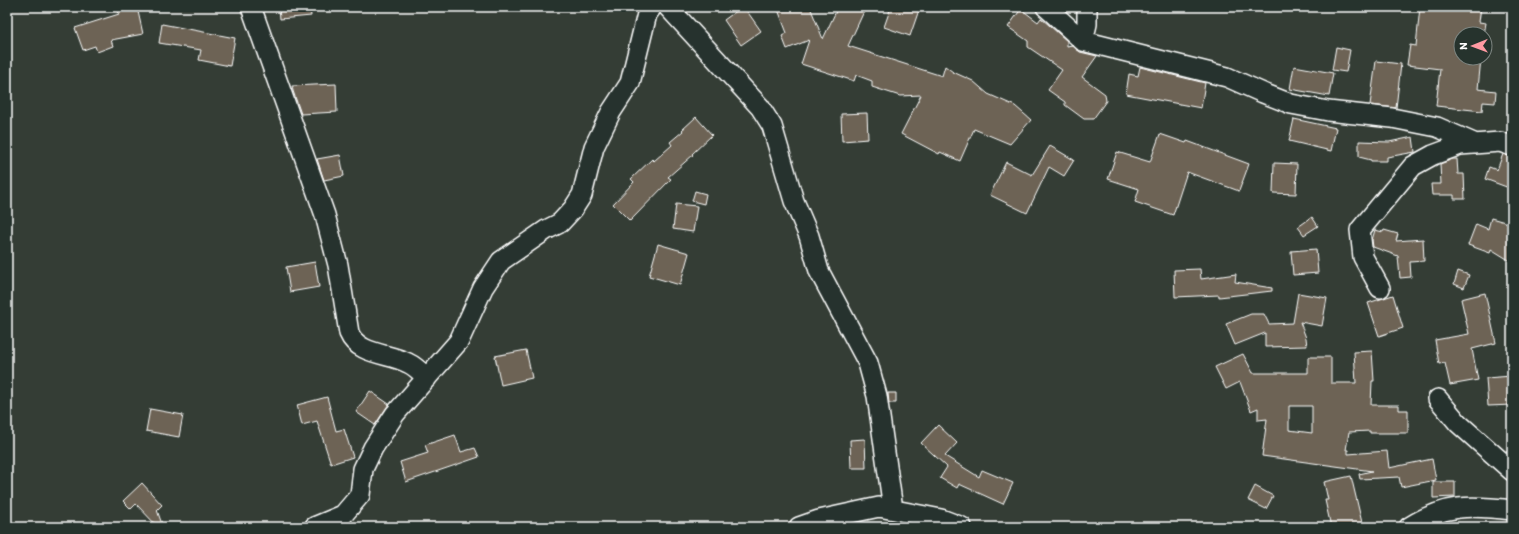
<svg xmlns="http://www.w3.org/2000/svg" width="1519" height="534" viewBox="0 0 1519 534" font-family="Itim,sans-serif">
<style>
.building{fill:#6d6455;stroke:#fff;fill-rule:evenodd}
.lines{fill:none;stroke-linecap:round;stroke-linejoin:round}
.minor-casing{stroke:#fff;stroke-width:22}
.minor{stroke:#26332d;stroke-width:19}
</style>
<rect width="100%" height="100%" fill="#343d35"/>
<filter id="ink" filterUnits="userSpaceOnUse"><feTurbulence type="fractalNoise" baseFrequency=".025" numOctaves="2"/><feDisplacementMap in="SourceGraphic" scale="8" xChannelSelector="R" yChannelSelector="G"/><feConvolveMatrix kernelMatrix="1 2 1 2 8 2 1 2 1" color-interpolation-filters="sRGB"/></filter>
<g filter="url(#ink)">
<path class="building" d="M116,7H137L143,34L111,40L113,46L97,52L95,46L83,50L75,28L119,14Z
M279,7H310L311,16L280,19Z
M742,7H744L761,31L741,45L724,20Z
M777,7H810L823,39L838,7H866L848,46L942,76L945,66L953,72L973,81L988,94L1015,106L1031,120L1010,144L974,129L960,161L940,152L939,154L901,134L921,95L900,96L872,87V81L856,75L854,81L801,64L809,40L787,49L782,36L787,33Z
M891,7H920L910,36L884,27Z
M1420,7H1481L1479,22L1486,23L1484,34H1461V58H1481L1478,89L1496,91L1495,103L1483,102L1482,111L1436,106L1440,69L1407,65L1410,45L1416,46Z
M1021,9L1038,22L1041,18L1067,41V46L1072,45L1080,52L1097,56L1082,77L1105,94L1106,101L1093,119H1084L1065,105V102L1048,90L1062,70L1028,47V41L1008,27Z
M162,24L235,38L230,66L199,60L201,50L159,43Z
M1336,47L1350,50L1346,72L1332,70Z
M1376,61L1401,64L1396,108L1370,105Z
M1294,66L1333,73L1329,96L1290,89Z
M1140,67L1205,83L1201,108L1126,94L1129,74L1138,76Z
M336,84L337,112L301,114L293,91L292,86Z
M867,113L868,139L842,141L841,114Z
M696,117L712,135L692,154L693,155L668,177L671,179L630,221L613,204L634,182L631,179L652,159L654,161L672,145L670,142L683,131L682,130Z
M1294,119L1336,128L1331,151L1289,141Z
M1160,134L1186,143L1187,141L1249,164L1239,191L1187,172L1173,215L1135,202L1139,189L1108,179L1117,152L1150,162Z
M1413,137L1415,152L1387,157V161H1371V160L1359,157V141L1389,142Z
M1050,146L1074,160L1064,176L1049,167L1027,213L990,195L1006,162L1032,175Z
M1503,154L1512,157V189L1485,179L1489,167L1497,170Z
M340,155L344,176L324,180L317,159Z
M1453,159H1457L1458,174H1464L1465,199H1454V195H1432L1431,184H1441L1440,164Z
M1274,163L1297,164L1296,194L1273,193Z
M695,191L706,194L704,204L692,201Z
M676,204L697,206L693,232L673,229Z
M1312,217L1318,226L1304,235L1298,227Z
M1491,218L1512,224V262L1491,249L1490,253L1468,245L1476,224L1488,229Z
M1375,230L1383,232L1384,230L1398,234L1396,241L1423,239L1424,261L1410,262L1411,277L1400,278L1398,256L1373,247L1372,240Z
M658,244L689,253L680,285L649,276Z
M1316,249L1318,273L1293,275L1291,251Z
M315,262L319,287L290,292L286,267Z
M1200,269L1201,279L1236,274L1235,282L1272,288V291L1219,297V295L1175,297L1174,270Z
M1458,271L1469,275L1464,288L1454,284Z
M1298,293L1327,298L1322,326L1300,322L1306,338L1307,346L1265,347V333L1235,345L1226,324L1251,314H1264L1269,324L1293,323Z
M1485,293L1496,343L1472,349L1478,380L1450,385L1445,363L1439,364L1435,340L1469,334L1461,299Z
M1393,295L1403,328L1379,336L1368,303Z
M526,350L532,378L501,385L495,356Z
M1372,351L1374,381H1372L1371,405H1399V410H1408V433H1370V431L1349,432L1346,450H1348V454L1387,451L1389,468L1432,459L1436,480L1401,487L1399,477L1360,479L1359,474L1372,471L1262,456L1267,419L1258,420V408L1251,411L1240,382L1226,389L1215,367L1243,354L1253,373H1308V357H1331V383H1356L1354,352ZM1289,406H1312V433L1289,430Z
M1512,376V405L1488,406L1486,378Z
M370,391L389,404L375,425L356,412Z
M888,393H896V403H889Z
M327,397L336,431L344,429L353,457L331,464L317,421L302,425L297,405Z
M150,409L183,415L179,437L146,431Z
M938,425L957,443L945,456L979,477L982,470L1013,483L1003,504L959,484L957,488L940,478L947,467L921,443Z
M455,435L461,452L475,448L479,457L406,482L400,462L428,453L425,445Z
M865,439L866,468H851L850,440Z
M1351,476L1363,527H1331L1325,500H1328L1324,482Z
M1433,482H1455V497L1433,498Z
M142,483L162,505L157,510L163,527H158L136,504L131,509L123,501Z
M1255,486L1273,496L1266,509L1248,500Z"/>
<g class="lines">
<defs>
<path id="minor" d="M251,7L325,215L338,265L349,333C358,355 389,353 408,363C415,366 421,372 427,378
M668,7L760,107L772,126L794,201L809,236L819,271L868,363L877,396L893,509
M1046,7L1083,41L1227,77L1263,93L1291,104L1328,111L1392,118L1437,127L1476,144
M1083,41L1087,24V7
M1380,288L1363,257L1360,230L1413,166L1433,155L1460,145L1500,142L1512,146
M1438,399L1458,423L1512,471
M314,527L343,515L360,495L363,469L373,448L395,414L459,341L483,288L501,261L546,230L560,223L573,209L582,195L594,147L611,112L630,83L647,14L652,7
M799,527L819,520L879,507L941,519L962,527
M1409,527C1446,504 1470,505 1512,510"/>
</defs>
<use href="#minor" class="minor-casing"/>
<use href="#minor" class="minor"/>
</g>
</g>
<rect width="1519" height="534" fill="none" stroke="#26332d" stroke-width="24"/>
<rect x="12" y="12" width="1495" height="510" fill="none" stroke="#fff" stroke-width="1.5" filter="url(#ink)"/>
<g transform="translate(1473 46) rotate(269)"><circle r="19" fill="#26332d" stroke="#7d8581"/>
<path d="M0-3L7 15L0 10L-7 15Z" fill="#ff9aa2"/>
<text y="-6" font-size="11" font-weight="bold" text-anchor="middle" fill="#ffffff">N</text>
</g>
</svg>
